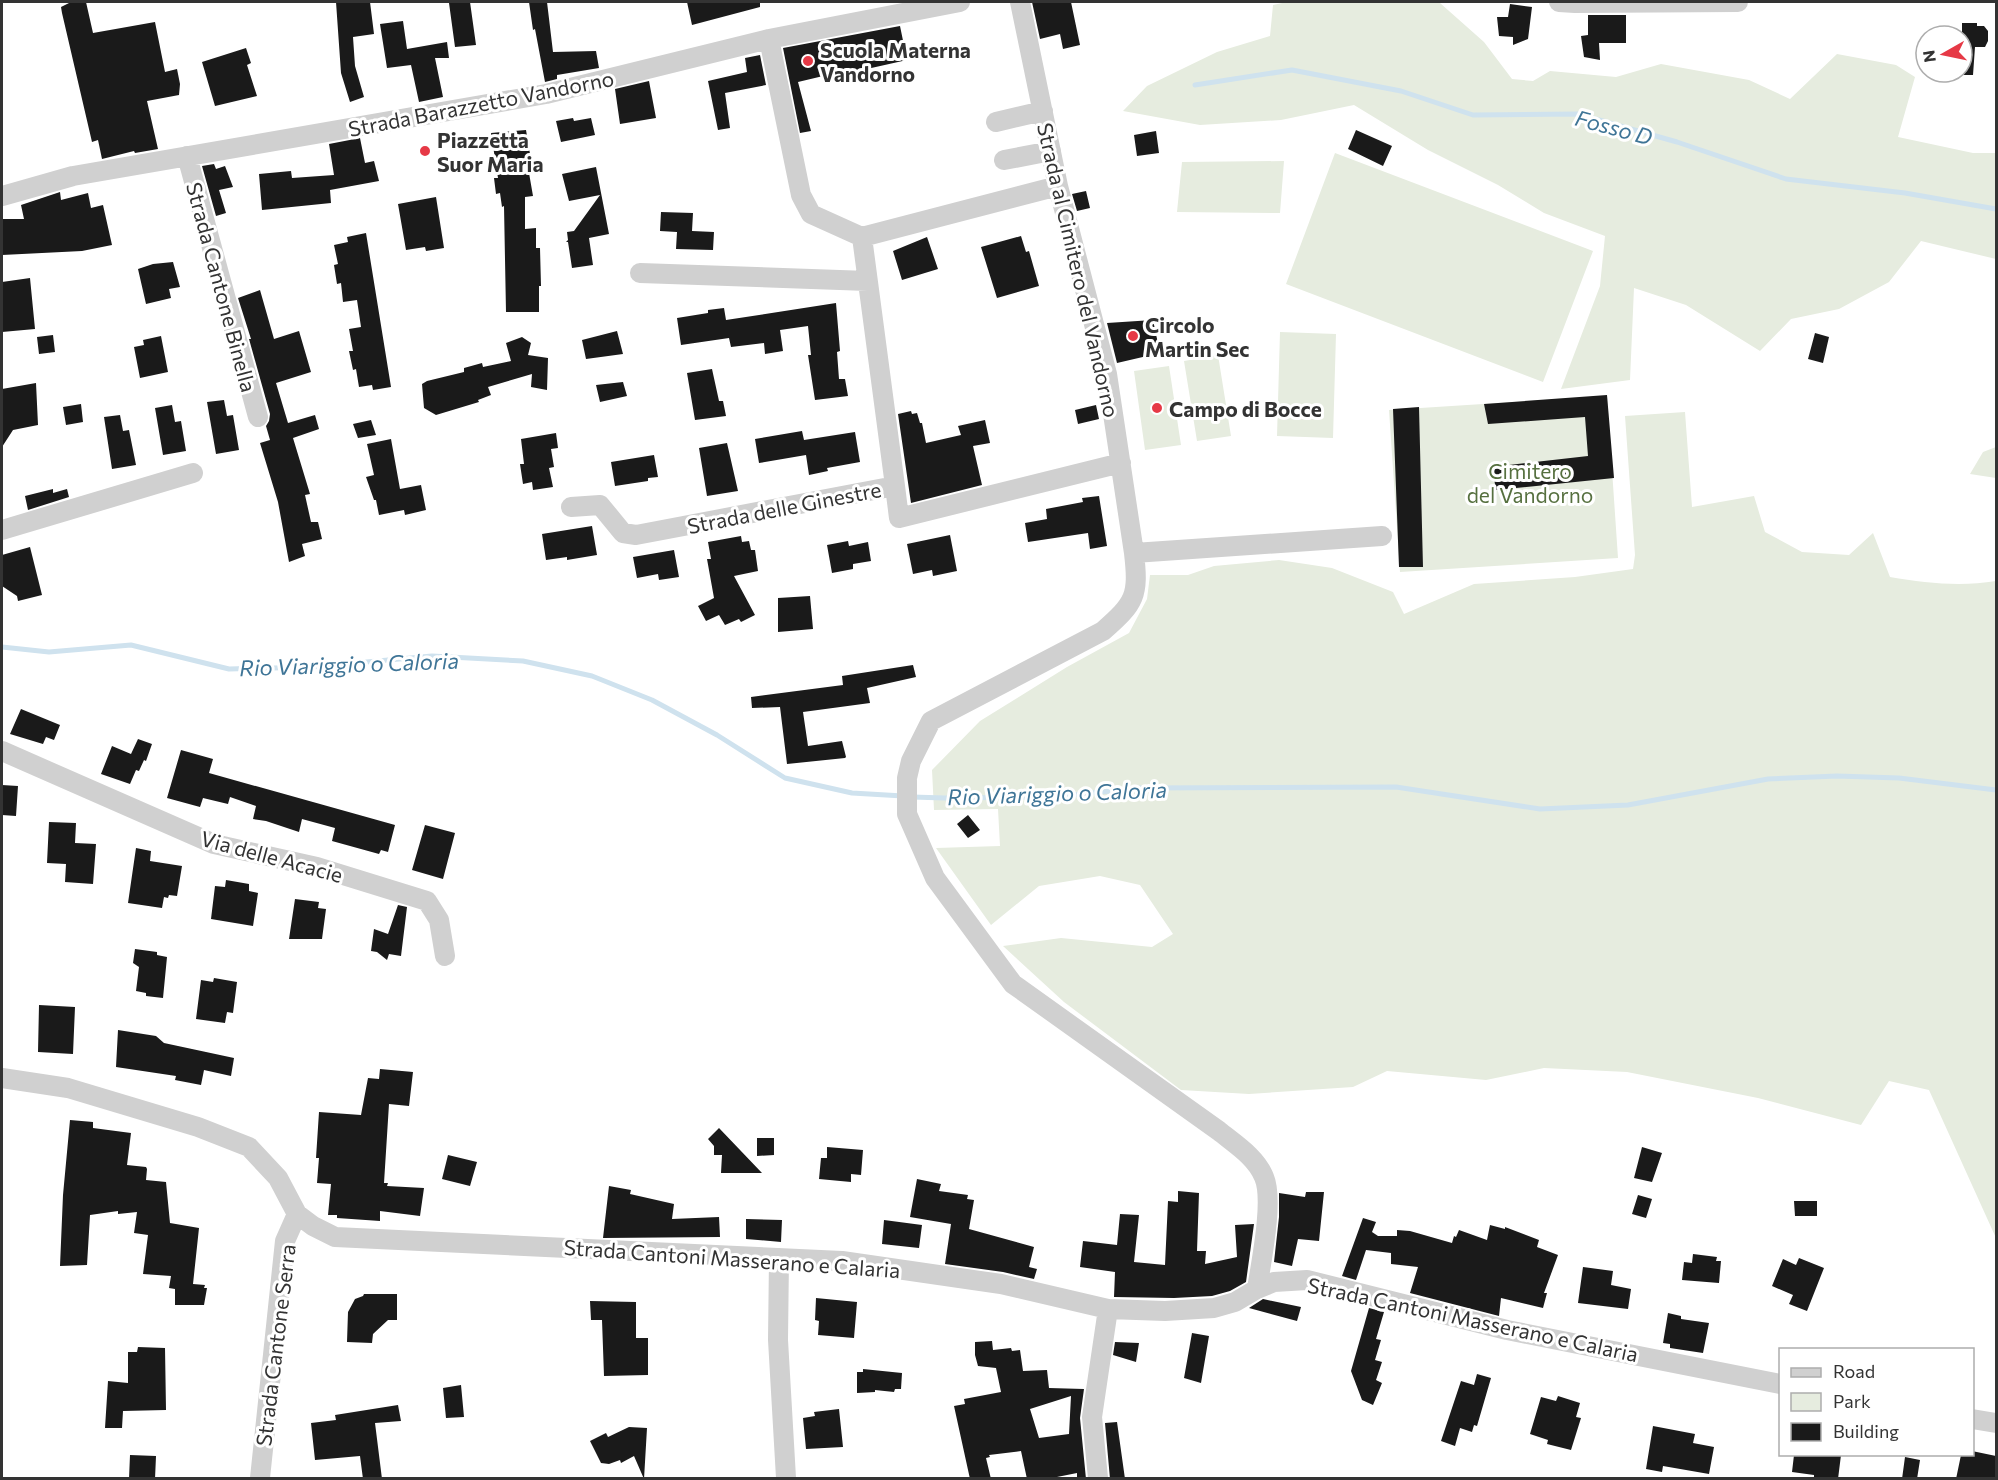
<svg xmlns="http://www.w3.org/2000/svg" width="1998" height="1480" viewBox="0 0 1998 1480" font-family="Commissioner,sans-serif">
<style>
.green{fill:#e6ecdf}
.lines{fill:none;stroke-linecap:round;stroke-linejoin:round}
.stream{stroke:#cfe2ee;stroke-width:5}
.building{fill:#1a1a1a;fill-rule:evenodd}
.minor{stroke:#d0d0d0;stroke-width:20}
.poi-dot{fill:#e63946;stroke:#fff;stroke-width:2}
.labels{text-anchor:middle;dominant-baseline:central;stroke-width:6;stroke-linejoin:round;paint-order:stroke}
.poi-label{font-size:21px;font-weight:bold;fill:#333;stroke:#fff;text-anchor:start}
.street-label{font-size:21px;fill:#333;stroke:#fff}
.park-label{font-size:21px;fill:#56703f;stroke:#fff}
.water-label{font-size:22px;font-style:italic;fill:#3f7597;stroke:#fff}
</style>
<rect width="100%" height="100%" fill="#fff"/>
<path class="green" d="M1287,2L1440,3L1484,42L1512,79L1533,81L1550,71L1616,77L1661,64L1749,80L1790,99L1837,54L1896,65L1915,77L1898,137L1973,153H1996V259L1921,241L1889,282L1839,309L1791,319L1760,351L1686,305L1634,288L1630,380L1561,389L1600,286L1605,236L1544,213L1498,185L1428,150L1354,105L1281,120L1200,125L1123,111L1147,86L1217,52L1270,36L1273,5Z
M1335,153L1593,251L1543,382L1286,284Z
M1284,161L1280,213L1177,212L1182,162Z
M1280,332L1336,334L1333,438L1277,436Z
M1218,355L1231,436L1197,441L1184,361Z
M1169,366L1181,445L1145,450L1134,371Z
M1607,396L1618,558L1400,572L1389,410Z
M1685,412L1692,507L1754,496L1765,532L1802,552L1849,555L1873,533L1890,577C1926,583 1960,587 1996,581V1238L1929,1090L1889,1081L1861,1125L1758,1098L1627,1072L1544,1068L1486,1080L1387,1071L1353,1087L1249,1094L1181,1090L1064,1002L1003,946L1061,938L1152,947L1173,934L1140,885L1100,876L1039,886L991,925L936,848L1000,846L998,809L934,810L932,770L980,721L1067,667L1129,633L1147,599L1150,575H1188L1214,566L1279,560L1332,568L1393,592L1404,614L1474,584L1575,577L1633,569L1635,555L1625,416Z
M1996,447V478L1970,474L1983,452Z"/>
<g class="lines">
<path class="stream" d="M1195,85L1292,70L1401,91L1473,115L1578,114L1677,142L1786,179L1905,193L1996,209
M2,647L49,652L131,645L229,669L312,667L432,656L523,661L592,676L652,700L717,735L785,778L852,793L903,796
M912,797L945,798L1054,797L1138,788L1396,787L1540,809L1628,805L1768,779L1837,776L1899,778L1996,790"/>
</g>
<path class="building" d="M71,2H86L93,33L155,22L165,72L177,69L180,84L179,95L147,101L158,149L135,153L134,151L102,159L98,140L92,142L62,13L61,7Z
M336,2H370L374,34L353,37L355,66L364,97L350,102L341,73Z
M462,2H470L476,45L455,47L449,3Z
M529,2H547L553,52L596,51L599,68L557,75V79L545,82L535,29L533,30Z
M687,2H760V7L692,25Z
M1032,2H1071L1080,45L1063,49L1060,34L1040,39Z
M1510,4L1532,7L1528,39L1513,45V37L1499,36L1497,17H1508Z
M1588,15H1626V43H1599L1600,60L1584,57L1581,36L1588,35Z
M403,21L407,49L447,42L449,58H435L443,97L419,102L411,65L387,68L380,24Z
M1962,23H1977V26H1984L1988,31V41L1985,47H1975L1973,75H1962Z
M900,26L907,60L840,75V72L798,82L811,131L800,133L783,48Z
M246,48L251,63L247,65L257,96L215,106L202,62Z
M760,55L766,85L725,93L730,128L718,130L708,81L747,72L745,58Z
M649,81L656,118L620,124L615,89Z
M573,118L574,121L591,118L595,135L561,142L556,121Z
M526,130L533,172L529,173L533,196L525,197V229L536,228V248H540L541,286H539V312H506L504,206L502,207L500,193L496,194L494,178H498L491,133Z
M1356,130L1392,146L1383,166L1348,149Z
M1156,131L1159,153L1137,156L1134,135Z
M360,138L365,163L374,161L379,181L330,190L331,203L262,210L259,174L291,171L292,178L334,175L329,144Z
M214,164L216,169L225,166L233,187L219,190L226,213L216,216L202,166Z
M596,167L609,234L589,238L593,265L572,268L568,242H566L568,240L567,232L574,231L600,195L569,201L562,174Z
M1086,191L1090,208L1077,211L1072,194Z
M60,192L61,200L88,193L91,208L103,205L112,245L82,251L2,255V219H24L21,205Z
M436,197L444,248L426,251L425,247L406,250L398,204Z
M661,212L693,213L692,231L714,232L713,250L676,249L677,232L660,231Z
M366,233L391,387L373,390L372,385L359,387L356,369L353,370L349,351H353L349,329L361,327L357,300L343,302L341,283L337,284L334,265L338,264L334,245L348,242L347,237Z
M1021,236L1026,252L1029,251L1039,286L997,298L981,247Z
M927,237L938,269L902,280L893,251Z
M173,262L180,287L169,289L171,298L146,304L138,269L153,264Z
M30,278L35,329L2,332V282Z
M260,290L274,339L299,331L311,372L276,383L288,423L315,415L319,429L293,438L310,494L305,495L311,522H318L322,539L302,544L305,556L289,562L278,502L260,443L270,440L266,426L269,421L270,414L249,339H251L238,298Z
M836,303L840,351L837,352L839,379H845L848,396L815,400L808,355H811L808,326L780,330L783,351L765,354L764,343L731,347L729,338L681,345L677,318L708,313V310L724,308L726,320Z
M1153,320L1160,353L1117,363L1107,323Z
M617,331L623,354L586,359L582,340Z
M1815,333L1829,337L1823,363L1808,359Z
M53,335L55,352L39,354L37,337Z
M161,336L168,372L140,378L134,347L144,345L143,340Z
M522,337L531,343L528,355L548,358L547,390L531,387L532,374L488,387L491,395L478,400L479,402L436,415L424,408L422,384L427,381L464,372V368L482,363L483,367L511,361L506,343Z
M712,369L719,401H723L726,416L695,420L687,373Z
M623,382L627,396L600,402L596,385Z
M36,383L38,425L13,430L2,447V389Z
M1607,395L1614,478L1496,490L1492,467L1588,456L1585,417L1488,424L1484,404Z
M224,400L227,416L233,415L239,450L216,454L207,402Z
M81,404L83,422L66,425L63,407Z
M172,405L175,422L181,421L186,451L163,455L155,408Z
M1096,405L1099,419L1078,424L1075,410Z
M1419,407L1423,567H1399L1393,409Z
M911,411L912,414L917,413L920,423H922L926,443L961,435L958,426L985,420L990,443L973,446L982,485L911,503L898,414Z
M120,415L123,431L129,430L136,465L112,469L104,417Z
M371,420L376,435L358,438L353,424Z
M802,431L804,440L855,432L860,462L827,468L828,471L809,475L806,455L759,463L755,439Z
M556,433L558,448L551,449L554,467L549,468L553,487L533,490L532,482L523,484L520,464H524L521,439Z
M391,439L400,489L421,485L426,510L405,515L404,510L379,515L376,500H374L366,477L374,475L367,444Z
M727,443L738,491L707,496L699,448Z
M654,455L658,477L648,478V481L615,486L611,462Z
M53,489V493L67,489L69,497L28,510L25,496Z
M1099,496L1107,546L1090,549L1088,533L1028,542L1025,523L1047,519L1046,509L1083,502L1082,498Z
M592,526L597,555L567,560V557L546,560L542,534Z
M950,535L957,571L933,576L932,570L913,574L907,544Z
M741,536L742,542L749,541L751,550H755L758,571L734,576L755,615L741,622L739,619L725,625L719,615L706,621L698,606L714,598L707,559H711L708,542Z
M848,541L849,546L868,542L871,561L853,564V569L832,573L827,545Z
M30,547L42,595L18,601L17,596L2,586V555Z
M674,550L679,577L659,580L658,574L637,578L633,557Z
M810,596L813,629L778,632V598Z
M913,665L916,677L867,688L870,703L803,712L808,746L842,741L846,757L845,758L787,764L780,707L752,708L751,697L843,685L842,676Z
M21,709L60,725L54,740L46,737L43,744L10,734Z
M138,739L152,744L146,761L144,760L139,771L136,770L130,784L101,774L112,746L131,754Z
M181,750L213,759L209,773L395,825L388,852L381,850L379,854L332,841L335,828L302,819L299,832L266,821L253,819L256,806L230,797L228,804L203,798L200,807L167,798Z
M2,785L18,786L16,816L2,815Z
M968,815L980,830L968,838L957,824Z
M49,822L76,823L75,843L96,844L93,884L65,882L66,864L47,863Z
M425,825L455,833L443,879L412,870Z
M136,848L151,851L150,861L182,866L177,896L169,895L168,898L164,897L162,908L128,903Z
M226,880L249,884V891L258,893L253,926L211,919L215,886L225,887Z
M295,899L319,902L318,908L326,909L322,939H289Z
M398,905L407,907L401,956L389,954L387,960L377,952L371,951L374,929L388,934Z
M135,949L157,952V955L167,957L163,998L146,996V993L136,991L139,967L133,963Z
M214,978L237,982L233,1013L227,1012L225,1023L196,1019L201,980L213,982Z
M39,1005L75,1007L73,1054L38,1052Z
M118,1030L156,1036L164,1043L234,1058L231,1076L204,1070L201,1085L175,1080L176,1076L116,1067Z
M380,1069L413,1072L409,1106L389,1104L384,1183H388L387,1186L424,1188L420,1216L380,1211V1221L337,1218V1215H328L331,1184L317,1183L319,1158H316L319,1112L361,1115L368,1078L379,1079Z
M70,1120L93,1122V1128L131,1133L127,1165L146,1167L147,1169L146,1180L166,1182L170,1223L199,1228L193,1284L205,1285L204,1288H207L204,1305H175V1289L169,1288L171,1276L143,1274L148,1235L134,1233L137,1212L118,1214V1211L90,1215L87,1265L60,1266L63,1195Z
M719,1128L762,1173H721L722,1155H714V1146L708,1139Z
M757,1138H774V1155L757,1156Z
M827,1147L863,1150L861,1175L851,1174V1182L819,1179L821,1158H827Z
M1642,1147L1662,1153L1652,1182L1634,1178Z
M448,1155L477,1162L470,1186L442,1179Z
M917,1179L941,1184L939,1191L968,1195L967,1199L974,1200L969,1229L1034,1247L1029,1267L1037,1269L1034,1279L1003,1272L945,1264L951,1224L910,1217Z
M609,1186L631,1190L630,1194L674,1204L672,1219L719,1217L720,1237L603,1238Z
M1178,1191L1199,1193L1197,1251H1206L1205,1264L1237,1257L1235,1225L1254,1224L1246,1282L1230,1291L1212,1296L1174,1298L1114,1297L1115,1272L1080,1267L1083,1241L1117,1245L1120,1214L1139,1215L1134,1262L1165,1265L1168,1201L1178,1202Z
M1306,1192H1324L1319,1241L1298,1239L1292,1266L1274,1262L1279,1217V1193L1305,1197Z
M1638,1195L1652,1199L1646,1218L1632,1214Z
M1794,1201H1817V1216H1795Z
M1363,1218L1376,1222L1372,1232L1378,1236H1397V1230L1410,1231L1452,1243L1454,1236L1456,1237L1459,1230L1487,1240L1490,1225L1505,1229V1227L1539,1240L1537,1247L1558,1255L1544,1293H1547L1543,1308L1501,1298L1499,1316L1410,1293L1418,1267L1391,1264V1253L1366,1250L1356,1280L1342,1276Z
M746,1219L782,1220L781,1242L746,1239Z
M884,1220L922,1225L919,1248L882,1244Z
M1693,1254L1717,1257L1716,1261H1721L1719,1283L1682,1280L1684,1262L1692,1263Z
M1799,1258L1824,1268L1807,1311L1789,1304L1793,1295L1772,1286L1783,1259L1796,1265Z
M1583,1267L1613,1271L1611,1285L1631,1289L1628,1309L1578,1303Z
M364,1294H397V1320H388L373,1334L372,1343L347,1342L348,1312L355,1299L363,1296Z
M816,1298L857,1302L854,1338L818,1335L819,1321L815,1320Z
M1263,1299L1301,1307L1297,1321L1249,1308Z
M590,1301L636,1302V1338H648V1375L604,1376L602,1320H591Z
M1369,1308L1384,1312L1376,1339L1381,1340L1375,1360L1382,1362L1376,1380L1382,1383L1373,1405L1362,1400L1351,1371Z
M1668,1313L1681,1316V1319L1709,1323L1703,1353L1670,1348V1344L1663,1343Z
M1192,1333L1209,1336L1201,1383L1184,1378Z
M992,1341L993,1350L1011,1348L1012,1351L1020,1350L1023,1371L1047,1370L1049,1388L1084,1389L1080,1418L1086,1479H1077V1473L1047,1479H1027L1021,1451L989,1455L990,1457L986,1458L991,1479H970L954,1406L965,1404L964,1399L1001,1392L996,1368L978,1366L975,1355V1342ZM1071,1396L1069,1434L1039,1438L1030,1409Z
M1115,1342L1139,1343L1136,1362L1113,1355Z
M138,1347L165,1348L166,1410L123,1411L122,1428H105L108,1381L128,1383V1352H137Z
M863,1369L902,1373L901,1389H895L894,1392L875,1390V1392L857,1393V1372H863Z
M1477,1374L1491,1378L1477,1426L1474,1425L1472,1432L1460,1428L1455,1446L1441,1441L1461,1381L1474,1385Z
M461,1385L464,1417L446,1418L443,1388Z
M1558,1396L1580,1403L1576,1417L1581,1418L1571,1450L1547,1444L1548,1440L1530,1434L1541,1397L1556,1401Z
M398,1405L401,1421L375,1423L382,1479H363L360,1456L315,1460L311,1423L336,1420L335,1415Z
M839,1409L843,1447L806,1449L803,1418L815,1416L814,1412Z
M1117,1422L1125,1479H1110L1105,1423Z
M1653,1426L1695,1434L1693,1443L1714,1447L1709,1474L1663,1466L1662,1472L1646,1469Z
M629,1427L647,1428L644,1479L634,1456L621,1463L620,1460L609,1464L601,1463L590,1441L606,1433L608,1437Z
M1972,1451L1996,1456V1479H1956L1961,1455H1972Z
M130,1455L156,1456L155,1479H129Z
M1794,1455H1841L1838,1479H1814V1475L1792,1472Z
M1905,1457L1920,1460L1917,1479H1902Z"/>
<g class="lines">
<path class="minor" d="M1020,2L1058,186L1107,374L1134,553C1139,596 1135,603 1103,631L931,721L911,761L907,778V814L935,878L1013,984L1219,1131C1235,1144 1256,1157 1264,1177C1274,1200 1261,1263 1257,1289
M1559,2L1575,3L1738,2
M769,39L801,195L811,214L862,237L895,486
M996,122L1043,111
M187,156L258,417
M1004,160L1051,151
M2,196L73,176L546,94L769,39L960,2
M862,237L1058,186
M640,273L868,281
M571,507L600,505L623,533L636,535L895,486L899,518L1121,463
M2,530L193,473
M1134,553L1382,536
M2,751L214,844L317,867L427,901L439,920L445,956
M2,1078L68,1088L198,1127L249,1147L278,1178L297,1214L313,1226L335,1237L842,1261L1001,1284L1108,1309L1165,1311L1214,1308L1235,1302L1257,1289L1274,1282L1307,1280L1507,1330L1780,1384
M779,1258L778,1340L786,1478
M1972,1419L1996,1423
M260,1478L285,1241L297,1214
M1098,1478L1092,1417L1108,1309"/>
</g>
<g class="poi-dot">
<circle cx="808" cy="61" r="6"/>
<circle cx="425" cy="151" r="6"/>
<circle cx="1133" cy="336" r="6"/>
<circle cx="1157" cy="408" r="6"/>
</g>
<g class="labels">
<g class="poi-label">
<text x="820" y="49">Scuola Materna<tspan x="820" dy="24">Vandorno</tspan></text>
<text x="437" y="139">Piazzetta<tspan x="437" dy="24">Suor Maria</tspan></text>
<text x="1145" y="324">Circolo<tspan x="1145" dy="24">Martin Sec</tspan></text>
<text x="1169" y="408">Campo di Bocce</text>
</g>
<g class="street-label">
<text transform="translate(481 103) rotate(-11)">Strada Barazzetto Vandorno</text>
<text transform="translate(1079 270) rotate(77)">Strada al Cimitero del Vandorno</text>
<text transform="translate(222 287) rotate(75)">Strada Cantone Binella</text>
<text transform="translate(784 507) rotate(-11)">Strada delle Ginestre</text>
<text transform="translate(272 856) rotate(15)">Via delle Acacie</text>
<text transform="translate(732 1258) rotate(4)">Strada Cantoni Masserano e Calaria</text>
<text transform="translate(1473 1319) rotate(12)">Strada Cantoni Masserano e Calaria</text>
<text transform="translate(275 1345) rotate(-83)">Strada Cantone Serra</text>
</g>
<g class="park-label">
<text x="1530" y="470">Cimitero<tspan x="1530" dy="24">del Vandorno</tspan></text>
</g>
<g class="water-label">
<text transform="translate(1614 127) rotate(15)">Fosso D</text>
<text transform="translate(349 664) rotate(-2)">Rio Viariggio o Caloria</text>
<text transform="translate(1057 793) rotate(-2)">Rio Viariggio o Caloria</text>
</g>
</g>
<rect width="1998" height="1480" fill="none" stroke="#333333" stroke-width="6"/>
<rect x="1779" y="1348" width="195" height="108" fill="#ffffff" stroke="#adadad" stroke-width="1.5"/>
<rect x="1791" y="1368" width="30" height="9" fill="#d0d0d0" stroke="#adadad" stroke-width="1.5"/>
<text x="1833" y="1378" font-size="18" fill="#333333">Road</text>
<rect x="1791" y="1393" width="30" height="18" fill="#e6ecdf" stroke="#adadad" stroke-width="1.5"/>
<text x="1833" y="1408" font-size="18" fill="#333333">Park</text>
<rect x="1791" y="1423" width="30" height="18" fill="#1a1a1a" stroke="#adadad" stroke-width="1.5"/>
<text x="1833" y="1438" font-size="18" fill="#333333">Building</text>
<g transform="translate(1944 54) rotate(261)"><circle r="28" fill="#ffffff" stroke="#adadad" stroke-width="1.5"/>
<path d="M0-4.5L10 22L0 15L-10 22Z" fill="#e63946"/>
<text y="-9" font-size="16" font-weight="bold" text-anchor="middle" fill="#333333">N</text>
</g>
</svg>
